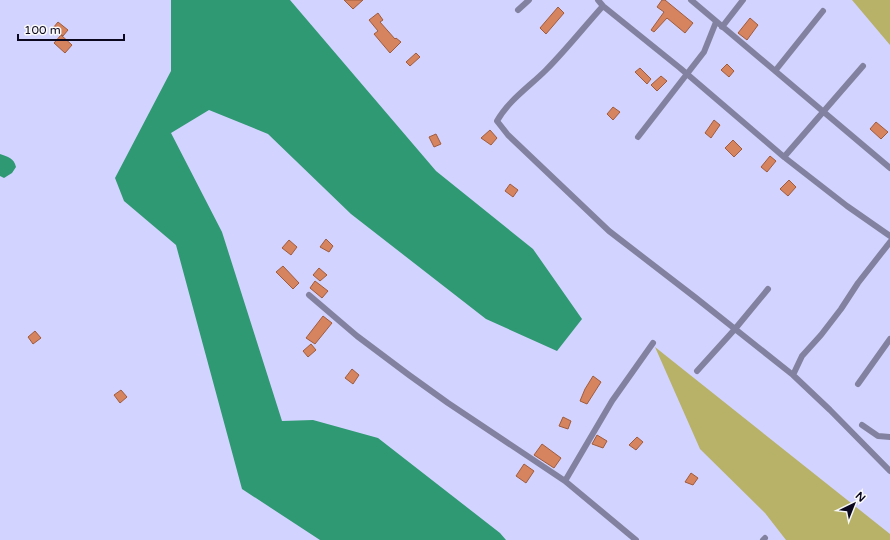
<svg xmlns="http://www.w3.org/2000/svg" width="890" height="540" viewBox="0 0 890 540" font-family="'Varela Round',sans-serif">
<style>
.green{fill:#b7b268}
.water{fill:#2e9972}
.building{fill:#d6845f;stroke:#9f5b3c}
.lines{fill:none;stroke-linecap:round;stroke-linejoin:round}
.street{stroke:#8282a0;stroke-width:6}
</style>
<rect width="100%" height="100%" fill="#d3d3ff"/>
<path class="green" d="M852,0H890V45Z
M655,347L890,534V540H786L765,513L700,449Z"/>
<path class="water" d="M171,0H290L436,171L533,249L582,319L557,351L486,319L351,214L268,134L209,110L171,133L222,232L282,421L313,420L378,438L500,533L506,540H320L242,489L176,245L124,201L115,178L171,71Z
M0,154C8,157 14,158 16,167L12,173L4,178L0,176Z"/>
<path class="building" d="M344,0H363L353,9Z
M662,0H665L693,23L685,33L667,18L654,32L651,30L664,12L657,7Z
M558,7L564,13L546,34L540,28Z
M378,13L383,20L380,22L395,39L396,38L401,42L390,53L374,34L378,31L369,20Z
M750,18L758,25L747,40L738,33Z
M58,22L68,30L63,36L53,28Z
M61,35L72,45L65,53L54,43Z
M416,53L420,57L410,66L406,62Z
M727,64L734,71L729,77L721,70Z
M640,68L651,79L647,84L635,72Z
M661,76L667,81L657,91L651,85Z
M613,107L620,112L613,120L607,114Z
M714,120L720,125L711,138L705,133Z
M876,122L888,132L881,139L870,129Z
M490,130L497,138L491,145L481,138Z
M436,134L441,144L434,147L429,137Z
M733,140L742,149L734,157L725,148Z
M770,156L776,161L767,172L761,167Z
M789,180L796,187L788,196L780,189Z
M510,184L518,190L513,197L505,191Z
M326,239L333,246L329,252L320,247Z
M289,240L297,247L291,255L282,248Z
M283,266L299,283L293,289L276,272Z
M319,268L327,275L320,281L313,275Z
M315,281L328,291L322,298L310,288Z
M323,316L332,323L315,344L306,338Z
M35,331L41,338L33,344L28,337Z
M311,344L316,350L308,357L303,351Z
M352,369L359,375L353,384L345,378Z
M593,376L601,382L587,404L580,401L585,389Z
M121,390L127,397L120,403L114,395Z
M563,417L571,421L568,429L559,426Z
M597,435L607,441L603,448L592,444Z
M637,437L643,442L636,450L629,445Z
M542,444L561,458L554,468L534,455Z
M524,464L534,471L526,483L516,476Z
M691,473L698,478L693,485L685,482Z"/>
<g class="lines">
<path class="street" d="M598,0L603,6L680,68L784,157L847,206L890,236
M691,0L890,168
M603,6C584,27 566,50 546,70C529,87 509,100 497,121L508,135L609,231L696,298L793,375L830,410L890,471
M518,10L529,0
M722,27L743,0
M775,71L823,11
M638,137L704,52L716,22
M784,157L863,66
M309,295L357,336L409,375L448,403L565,481L636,540
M697,371L735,329L768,289
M793,375L802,356L821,335L841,309L858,283L890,242
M858,384L890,339
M862,425L878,436L890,437
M565,481L612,401L653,343
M763,540L765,538"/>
</g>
<g transform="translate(854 504) rotate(43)" stroke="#f9f9f9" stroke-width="3" paint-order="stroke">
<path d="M0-3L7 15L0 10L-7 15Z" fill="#0a071f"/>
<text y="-6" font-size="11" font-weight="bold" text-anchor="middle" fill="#0a071f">N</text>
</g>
<path d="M18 34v6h106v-6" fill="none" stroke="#0a071f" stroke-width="2"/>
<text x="24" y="34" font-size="12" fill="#0a071f" stroke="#f9f9f9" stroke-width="3" paint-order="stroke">100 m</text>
</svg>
